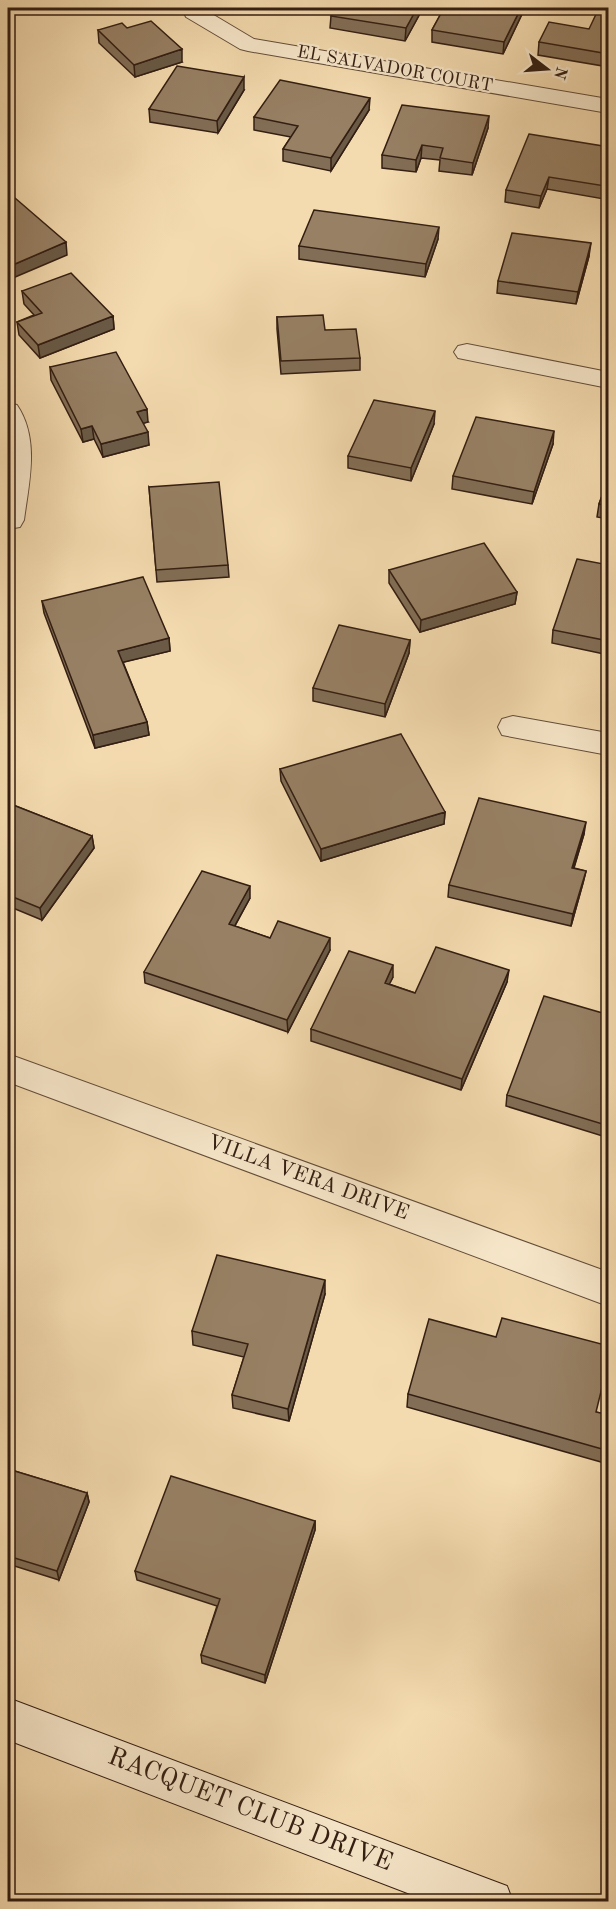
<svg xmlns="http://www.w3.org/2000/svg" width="616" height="1909" viewBox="0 0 616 1909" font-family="'Old Standard TT',serif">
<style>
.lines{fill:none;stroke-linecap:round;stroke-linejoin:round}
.street-casing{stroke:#634d39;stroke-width:2}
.secondary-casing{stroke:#331e12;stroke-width:2}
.street{fill:#f8e8cb;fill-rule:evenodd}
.secondary{fill:#f8e8cb;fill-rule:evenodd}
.wall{fill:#826e56;stroke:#331e12;stroke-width:1.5}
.shaded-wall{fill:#6a5a46;stroke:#331e12;stroke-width:1.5}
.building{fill:#978064;stroke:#331e12;stroke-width:1.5}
.labels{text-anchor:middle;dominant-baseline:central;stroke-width:4.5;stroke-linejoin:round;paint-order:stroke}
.far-street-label{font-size:18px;fill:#331e12;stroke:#f8e8cb}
.street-label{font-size:21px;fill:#331e12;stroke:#f8e8cb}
.near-street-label{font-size:26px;fill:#331e12;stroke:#f8e8cb}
</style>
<rect width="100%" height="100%" fill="#f4dbaf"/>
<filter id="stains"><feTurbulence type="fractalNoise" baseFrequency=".00333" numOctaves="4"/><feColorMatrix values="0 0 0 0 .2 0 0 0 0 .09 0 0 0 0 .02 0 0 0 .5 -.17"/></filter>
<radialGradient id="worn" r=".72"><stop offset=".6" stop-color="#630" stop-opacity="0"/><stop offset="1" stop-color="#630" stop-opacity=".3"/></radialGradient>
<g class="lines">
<defs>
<path id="street" d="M182,8H202L254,39L608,99V113L248,51L240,49L186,17Z
M467,344L608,372V388L458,358L454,352L458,346Z
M8,403L17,405C40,439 29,482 24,520L20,527L8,529Z
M513,716L608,733V755L502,735L498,727L502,719Z
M8,1054L608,1272V1306L8,1082Z"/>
<path id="secondary" d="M8,1698L491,1880L507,1886L513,1902H431L8,1740Z"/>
</defs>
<use href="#street" class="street-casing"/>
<use href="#secondary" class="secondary-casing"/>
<use href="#street" class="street"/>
<use href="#secondary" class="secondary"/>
</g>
<path class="wall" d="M260,8H287L271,14Z
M336,8H423L405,41L330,28L331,16Z
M444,8H524L523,12L503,54L432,42V30Z
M609,8V67L538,55L539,42L589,29Z
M127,28L182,62L135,77L99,43L98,30Z
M244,90L218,133L150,122L149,109Z
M369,110L331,171L283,161V149L291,137L254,130V117Z
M488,128L472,175L439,171L440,160L421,158L416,172L382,168V155Z
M609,147V186L604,199L547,189L539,208L505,202L506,190Z
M438,239L425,277L299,259V246Z
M589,256L576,304L497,293L498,281Z
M22,291L113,316L114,329L40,358L19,335L17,322L34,315L24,304Z
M277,317L325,330L360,358V370L281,374L277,329Z
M50,367L148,422L143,423L149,445L103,457L94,439L83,442L51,380Z
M434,424L411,481L348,468V456Z
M553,444L532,504L452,489L453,476Z
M609,452V474L603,473L605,460Z
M609,477V519L597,517L599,504Z
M149,487L228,565L229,577L157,582Z
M609,565V655L552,643L553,630Z
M389,570L517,592L515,604L420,632L389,583Z
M42,601L169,638L170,651L123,662L147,722L149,735L95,748L44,613Z
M410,640L409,653L385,717L313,701V688Z
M280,769L445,812L444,824L321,861L281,781Z
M8,803L92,836L94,848L42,920L8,906Z
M584,834L574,868L586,871L583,883L571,926L448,897L449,885Z
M250,898L235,926L270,938L330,950L288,1032L145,983L144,972Z
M393,977L389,984L415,993L507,982L461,1090L311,1041V1029Z
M609,1006V1138L506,1106L507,1095L606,1014Z
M325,1294L289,1421L233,1408L232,1395L244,1357L193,1345L192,1331Z
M408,1394L596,1412L609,1415L608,1464L407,1407Z
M8,1469L87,1493L89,1502L59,1580L8,1564Z
M315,1521V1530L265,1683L202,1663L201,1655L217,1606L137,1580L135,1571Z"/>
<path class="shaded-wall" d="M271,8H287L271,14Z
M417,8H423L405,41L406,28Z
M521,8H524L523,12L503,54L504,42Z
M182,49V62L135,77L134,65Z
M244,77V90L218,133L217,121Z
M370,98L369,110L331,171V158Z
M489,116L488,128L472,175L473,163Z
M422,145L421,158L416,172V160Z
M549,177L547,189L539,208L541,196Z
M609,178V186L604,199L605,186Z
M439,227L438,239L425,277L426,264Z
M66,242L67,255L8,280V267Z
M591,243L589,256L576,304L578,292Z
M113,316L114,329L40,358L38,345Z
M147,409L148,422L138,425L137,412Z
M435,411L434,424L411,481V468Z
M92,426L94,439L83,442L81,429Z
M554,431L553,444L532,504L534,492Z
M148,432L149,445L103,457L101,444Z
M517,592L515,604L420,632L421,620Z
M169,638L170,651L120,663L118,651Z
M410,640L409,653L385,717V704Z
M147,722L149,735L95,748L93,735Z
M445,812L444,824L321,861V849Z
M586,822L584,834L570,880L572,868Z
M92,836L94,848L42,920L40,908Z
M586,871L583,883L571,926L573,914Z
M250,886V898L229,936V924Z
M330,938V950L288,1032L287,1020Z
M393,965V977L384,995L385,983Z
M509,970L507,982L461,1090L462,1079Z
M325,1280V1294L289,1421L288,1409Z
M87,1493L89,1502L59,1580L57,1571Z
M315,1521V1530L265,1683V1675Z"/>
<path class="building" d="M336,8H417L406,28L331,16Z
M444,8H521L504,42L432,30Z
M599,8H609V54L539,42L549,22L589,29Z
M151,21L182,49L134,65L98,30L122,23L127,28Z
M177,66L244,77L217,121L149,109Z
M280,80L370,98L331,158L283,149L298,126L254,117Z
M402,105L489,116L473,163L440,158L443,148L422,145L416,160L382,155Z
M529,134L609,147V178L605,186L549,177L541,196L506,190Z
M15,198L66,242L8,267V201Z
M314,210L439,227L426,264L299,246Z
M512,233L591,243L578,292L498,281Z
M71,273L113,316L38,345L17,322L42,313L22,291Z
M323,315L325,330L356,329L360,358L281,361L277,317Z
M116,352L147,409L137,412L148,432L101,444L92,426L81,429L50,367Z
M374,400L435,411L411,468L348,456Z
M476,417L554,431L534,492L453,476Z
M609,452V461L605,460Z
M609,477V506L599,504Z
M219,482L228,565L156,570L149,487Z
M484,543L517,592L421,620L389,570Z
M577,559L609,565V641L553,630Z
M143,577L169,638L118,651L147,722L93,735L42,601Z
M339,625L410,640L385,704L313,688Z
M401,734L445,812L321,849L280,769Z
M479,798L586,822L572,868L586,871L573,914L449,885Z
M8,803L92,836L40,908L8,895Z
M202,871L250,886L229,924L270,938L278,921L330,938L287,1020L144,972Z
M436,947L509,970L462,1079L311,1029L349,951L393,965L385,983L415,993Z
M544,996L606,1014L609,1006V1126L507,1095Z
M217,1255L325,1280L288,1409L232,1395L248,1344L192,1331Z
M502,1318L609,1346V1359L596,1412L609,1415V1451L408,1394L429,1319L496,1337Z
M8,1469L87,1493L57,1571L8,1556Z
M171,1476L315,1521L265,1675L201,1655L220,1599L135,1571Z
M45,1898L55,1902H43Z"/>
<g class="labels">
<g class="far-street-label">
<text transform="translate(395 69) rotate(10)">EL SALVADOR COURT</text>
</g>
<g class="street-label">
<text transform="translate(308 1178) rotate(20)">VILLA VERA DRIVE</text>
</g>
<g class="near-street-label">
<text transform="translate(250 1810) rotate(21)">RACQUET CLUB DRIVE</text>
</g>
</g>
<rect width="616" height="1909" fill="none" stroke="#f4dbaf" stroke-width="30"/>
<rect x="9" y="9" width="598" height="1891" fill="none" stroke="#331e12" stroke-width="3"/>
<rect x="15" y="15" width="586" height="1879" fill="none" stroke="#331e12" stroke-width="1.5"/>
<g transform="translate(547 69) rotate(107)" stroke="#f8e8cb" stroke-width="4.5" paint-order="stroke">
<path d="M0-4.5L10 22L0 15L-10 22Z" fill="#331e12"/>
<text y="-9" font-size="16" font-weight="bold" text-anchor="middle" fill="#331e12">N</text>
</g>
<rect width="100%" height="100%" filter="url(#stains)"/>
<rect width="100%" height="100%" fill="url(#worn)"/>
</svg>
